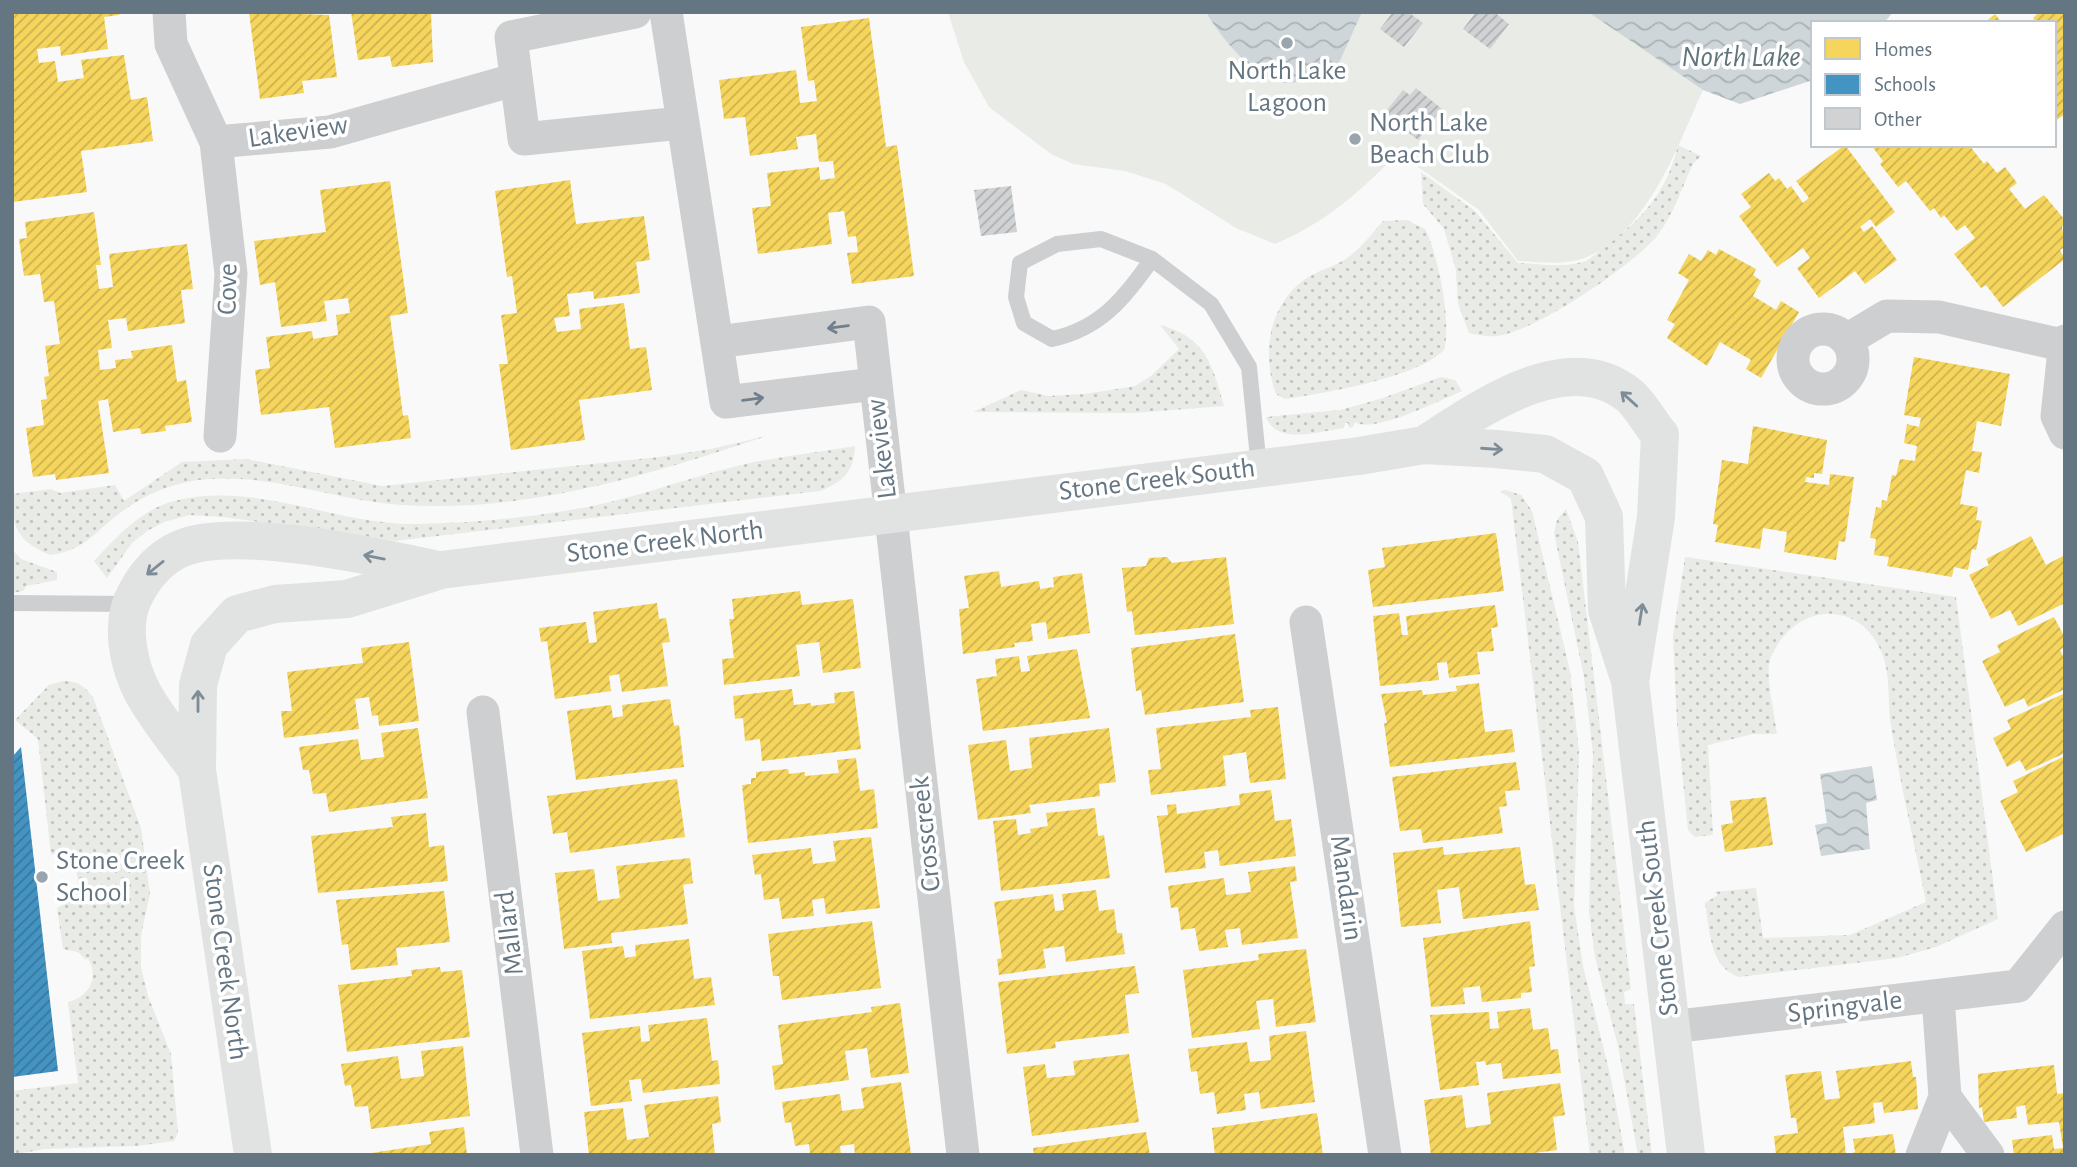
<svg xmlns="http://www.w3.org/2000/svg" width="2077" height="1167" viewBox="0 0 2077 1167" font-family="'Alegreya Sans',sans-serif">
<style>
.grass{fill:url(#grass-dots)}
.garden{fill:#e8ebe6}
.water{fill:url(#water-waves)}
.homes{fill:url(#homes-hatch)}
.schools{fill:url(#schools-hatch)}
.building{fill:url(#building-hatch)}
.lines{fill:none;stroke-linecap:round;stroke-linejoin:round}
.lane{stroke:#cecfd0;stroke-width:16}
.street{stroke:#cecfd0;stroke-width:33}
.secondary{stroke:#e1e2e2;stroke-width:38}
.oneway{stroke:#707f8b}
.oneway2{stroke:#7e8c96}
.poi-dot{fill:#99a4ac;stroke:#fff;stroke-width:2.5}
.labels{text-anchor:middle;dominant-baseline:central;stroke-width:7;stroke-linejoin:round;paint-order:stroke}
.poi-label{font-size:28px;fill:#657683;stroke:#fff;text-anchor:start}
.street-label{font-size:28px;fill:#657683;stroke:#fff}
.water-label{font-size:30px;font-style:italic;fill:#60757c;stroke:#fff}
</style>
<defs>
<pattern id="grass-dots" width="8" height="8" patternUnits="userSpaceOnUse" patternTransform="scale(1.75)"><rect width="8" height="8" fill="#e8ebe6"/><path d="M2 2h.1M6 6h.1" fill="none" stroke="#c0c3c0" stroke-width="1.8" stroke-linecap="round"/></pattern>
<pattern id="water-waves" width="16" height="10" patternUnits="userSpaceOnUse" patternTransform="scale(1.75)"><rect width="16" height="10" fill="#ced6d9"/><path d="M0 5q4-4 8 0t8 0" fill="none" stroke="#abb2b5"/></pattern>
<pattern id="homes-hatch" width="6" height="6" patternUnits="userSpaceOnUse" patternTransform="scale(1.75)"><rect width="6" height="6" fill="#f6d55c"/><path d="M-1 1l2-2M0 6l6-6M5 7l2-2" fill="none" stroke="#cbb151"/></pattern>
<pattern id="schools-hatch" width="6" height="6" patternUnits="userSpaceOnUse" patternTransform="scale(1.75)"><rect width="6" height="6" fill="#4393c3"/><path d="M-1 1l2-2M0 6l6-6M5 7l2-2" fill="none" stroke="#3a779c"/></pattern>
<pattern id="building-hatch" width="6" height="6" patternUnits="userSpaceOnUse" patternTransform="scale(1.75)"><rect width="6" height="6" fill="#d0d2d3"/><path d="M-1 1l2-2M0 6l6-6M5 7l2-2" fill="none" stroke="#acafb1"/></pattern>
</defs>
<rect width="100%" height="100%" fill="#f9f9f9"/>
<path class="grass" d="M1678,145L1701,156L1693,164C1682,187 1673,216 1657,236C1633,265 1534,333 1496,336C1487,337 1478,335 1469,333L1458,304L1456,270L1444,229L1423,204L1421,172L1475,211L1518,263C1539,264 1562,268 1583,262C1592,259 1601,249 1609,243C1645,217 1668,189 1678,145Z
M1407,220L1425,229C1438,253 1452,324 1444,350C1416,378 1325,393 1285,399L1276,394C1261,353 1269,303 1307,278C1320,269 1337,266 1350,256C1363,246 1372,233 1383,221Z
M1160,325C1205,337 1212,363 1224,406L1133,413L973,412L1021,390L1048,396L1085,394L1135,386L1151,376L1179,349Z
M1441,377L1455,380L1462,391C1440,400 1374,434 1355,422L1353,427L1349,428L1348,423H1345L1344,428C1320,431 1277,446 1266,417L1340,410L1380,399Z
M770,435C651,474 529,513 402,505C337,501 275,474 208,479C173,482 144,494 116,516C91,536 84,550 50,555C17,540 12,529 12,494L51,489L60,493L115,485L124,501L182,462L246,459L382,486L659,457L711,449Z
M855,446C854,472 843,482 820,491L395,541L223,517L190,515L164,522L147,531L132,543L107,578L94,561C116,537 142,509 174,501C255,480 335,525 416,524C466,523 515,519 564,511C628,502 687,477 750,463C784,456 820,452 855,446Z
M1506,490L1521,495L1532,511L1570,671L1579,752L1574,906L1583,966L1611,1078L1625,1155H1590L1511,499L1500,491Z
M1566,509L1578,542L1631,989L1624,992L1625,1004H1634L1652,1155H1638L1618,1046L1595,957L1589,912L1593,753L1584,677L1554,533L1557,520Z
M12,549L21,559L57,572V580L26,586L23,591L12,593Z
M1685,557L1956,597L1998,919L1936,947L1897,958L1739,977C1709,967 1710,930 1705,903L1718,895L1714,892L1756,888L1763,938L1850,935L1926,902C1914,841 1899,780 1890,719C1888,699 1890,674 1883,656C1861,595 1791,603 1770,660C1765,675 1775,716 1777,734H1753L1708,745L1713,835L1695,837L1688,830L1677,723L1673,636Z
M63,681C79,681 84,686 93,697L141,828L150,894L141,935V968L148,996L171,1054L178,1133L174,1141L137,1146L44,1149L12,1155V1091L78,1083L68,1002C90,997 99,977 88,958L86,960L78,952L63,949L57,908C80,896 84,879 69,859L51,854L38,739L15,720L49,685Z"/>
<path class="garden" d="M948,12H1588L1703,90C1677,147 1649,230 1587,257C1566,266 1540,262 1518,261L1479,210L1398,153C1362,190 1324,224 1275,244L1236,228L1166,184L1125,171L1073,164L1051,154L989,107L964,62Z"/>
<path class="water" d="M1206,12H1362L1338,65C1325,70 1311,78 1297,82C1262,91 1221,38 1206,12Z
M1588,12H1893L1884,23H1813V80L1740,104L1703,90Z
M1872,766L1877,800L1866,803L1870,849L1821,856L1815,825L1827,823L1820,774Z"/>
<path class="homes" d="M12,12H119V15L104,17L108,49L61,56L60,46L37,49L39,63L55,61L58,82L84,78L81,60L124,55L131,100L147,97L153,141L81,151L87,192L13,202Z
M249,12L329,15L337,77L302,81L304,93L260,99Z
M351,12H431L433,62L392,67L390,56L358,60Z
M2039,12H2065V114L2054,122V23H2037L2033,18Z
M1995,14L2002,23H1984Z
M869,18L886,147L897,145L914,276L852,284L847,253L858,252L856,236L848,237L844,211L828,213L832,244L758,254L752,208L771,206L767,173L819,167L820,180L835,178L833,161L819,162L816,134L796,137L798,149L750,156L745,117L724,119L719,80L796,70L800,103L817,101L814,80L808,81L801,27Z
M1845,145L1895,212L1876,227L1870,219L1860,227L1864,232L1872,226L1897,260L1865,284L1855,271L1819,298L1797,268L1810,258L1803,248L1777,267L1739,216L1751,207L1741,194L1769,173L1775,181L1779,178L1787,189L1791,186L1803,203L1809,198L1796,181Z
M1871,145H1969L1984,164L1987,161L1997,173L2005,167L2017,183L2009,189L2025,209L2044,195L2065,220L2062,227L2065,247L2060,250L2065,259L2003,307L1986,285L1981,288L1954,254L1975,238L1965,225L1957,231L1944,215L1941,218L1934,208L1930,211L1906,181L1898,187L1880,164L1883,161Z
M570,180L576,224L644,216L650,260L636,262L640,293L594,299L593,291L567,294L570,316L554,318L557,332L581,329L579,309L624,303L630,349L646,347L652,390L579,400L585,440L511,450L499,364H508L501,315L517,313L512,276L507,277L495,191Z
M390,181L408,313L390,316L403,416L408,415L411,438L335,448L329,407L261,415L255,370L270,368L266,337L312,331L313,339L338,335L336,315L350,313L348,298L324,301L327,321L281,327L275,282L260,285L254,241L326,232L320,190Z
M94,212L101,265H96L99,289L113,287L109,254L187,244L193,289L181,290L185,323L128,331L126,318L108,320L112,348L98,350L100,370L116,368L115,360L133,358L131,351L172,345L177,382L186,380L192,422L165,426L166,431L141,434L140,428L113,432L108,399L98,401L109,473L56,480L55,474L33,477L26,428L44,425L41,400L47,399L44,377L49,376L45,346L60,344L54,301L44,302L40,274L24,276L19,239L27,238L25,222Z
M1719,249L1756,269L1753,275L1761,281L1753,296L1776,310L1781,301L1799,312L1761,378L1746,369L1751,360L1720,342L1707,366L1667,338L1675,324L1667,320L1689,280L1678,273L1689,254L1701,261L1708,250L1716,255Z
M1914,357L2010,374L2001,426L1977,421L1972,451L1982,452L1979,473L1966,470L1960,504L1978,507L1976,520L1982,521L1976,550L1972,549L1968,570L1954,567L1952,577L1887,566L1889,557L1874,555L1876,539L1870,538L1876,507L1881,508L1882,500L1887,501L1892,475L1896,476L1900,459L1915,461L1917,446L1904,443L1907,424L1919,427L1921,418L1904,415Z
M1753,426L1827,440L1822,474L1814,473V478L1806,477L1805,482L1829,485L1830,474L1854,477L1845,542L1839,541L1836,560L1784,552L1787,532L1763,528L1760,549L1715,542L1718,525L1713,524L1722,460L1748,464Z
M1496,533L1504,591L1373,607L1368,570L1385,567L1382,548Z
M2031,536L2046,565L2065,555V603L2018,626L2010,610L1991,619L1969,575L1989,565L1986,559Z
M1167,557L1172,563L1226,557L1234,624L1135,635L1132,611L1127,612L1122,568L1146,566L1149,558Z
M999,571L1001,587L1039,581L1040,589L1054,587L1053,577L1082,573L1090,633L1048,639L1046,622L1031,624L1033,641L1014,643L1015,647L963,654L959,609L969,608L964,576Z
M800,591L802,605L853,599L861,668L823,673L819,642L796,645L800,676L724,685L722,659L734,658L729,619H734L732,599Z
M657,603L659,619L666,618L670,642L662,643L668,686L622,692L619,674L609,676L611,691L555,699L547,641L541,642L539,628L586,622L589,643L597,642L593,612Z
M1495,605L1498,627L1491,628L1494,651L1477,652L1480,674L1449,678L1447,662L1437,663L1439,680L1380,686L1373,616L1399,613L1402,635H1408L1406,616Z
M2054,617L2065,638V647L2060,650L2065,660V689L2028,707L2024,698L2005,707L1982,661L2000,652L1997,645Z
M1235,634L1244,702L1145,715L1141,690L1136,691L1131,648Z
M409,642L419,721L379,726L378,715L372,716L369,697L355,699L359,729L284,738L281,711H292L287,672L363,663L361,648Z
M1077,649L1090,718L983,731L976,679L997,676L995,659L1019,656L1021,672L1030,671L1027,656Z
M1479,683L1485,732L1512,729L1515,752L1390,767L1384,723H1387L1381,694L1422,690L1423,695L1457,691L1456,686Z
M792,689L794,705L811,703V706L835,703L834,693L854,691L861,749L762,761L760,739L745,741L743,718L735,719L733,696Z
M2065,693V753L2026,771L2020,760L2007,767L1993,738L2011,729L2007,720Z
M670,699L674,726L679,725L684,767L576,780L567,711L611,705L613,718L623,716L622,705Z
M1278,707L1286,779L1250,783L1246,752L1223,756L1226,786L1151,795L1148,770L1161,769L1156,728L1251,717L1250,710Z
M418,728L428,798L329,812L326,793L313,794L309,770H303L299,747L358,739L361,760L384,757L381,733Z
M1109,728L1116,782L1099,784L1100,796L1029,805L1031,813L978,820L968,745L1006,740L1010,771L1032,768L1029,738Z
M2065,756V833L2026,852L2000,801L2018,792L2013,781Z
M856,758L860,791L874,789L878,828L748,843L742,785L751,784V778H756V772L788,769L789,774L805,772V776L839,773L837,760Z
M1516,762L1520,790L1505,791L1507,806L1499,807L1503,833L1423,843L1421,829L1400,831L1392,777Z
M677,779L685,837L570,853L567,832L553,834L547,796Z
M1271,790L1275,821L1291,819L1296,856L1220,866L1218,850L1204,852L1206,868L1165,873L1157,816L1168,815L1167,805L1176,804L1177,814L1240,805L1239,794Z
M1766,797L1773,845L1725,852L1721,825L1733,823L1730,801Z
M1095,808L1098,836L1104,835L1110,878L1001,891L993,821L1016,819L1018,835L1031,833L1030,829L1048,826L1046,813Z
M426,813L429,847L444,845L448,881L318,893L311,836L393,827L391,817Z
M871,837L880,908L826,914L824,898L812,900L814,916L782,919L779,898L764,900L761,874L755,875L752,855L811,848L813,864L836,861L833,841Z
M1443,847L1444,855L1520,847L1525,885L1535,884L1539,910L1463,919L1459,887L1437,890L1441,923L1401,927L1393,853Z
M690,858L693,883L683,885L688,924L611,933L612,943L564,949L555,873L594,869L598,901L620,898L616,866Z
M1295,866L1297,881L1290,882L1298,938L1242,945L1240,928L1225,930L1228,947L1199,951L1195,928L1181,930L1178,907L1171,908L1168,886L1224,878L1226,895L1251,892L1248,872Z
M1096,890L1099,911L1114,909L1117,933H1122L1125,954L1066,962L1064,946L1043,949L1046,968L999,975L997,959L1002,958L994,902L1053,894L1055,911L1064,910L1062,894Z
M444,891L450,942L396,948L398,965L351,970L348,944L342,945L336,900Z
M872,921L881,988L782,1000L779,976H773L768,934Z
M1530,921L1535,966L1529,967L1532,992L1521,993V998L1482,1002L1480,986L1463,988L1465,1004L1431,1007L1423,938Z
M689,939L694,979L711,977L715,1005L590,1019L582,951L623,946L625,958L636,956L635,945Z
M1306,949L1316,1022L1276,1027L1273,999L1256,1001L1260,1029L1192,1038L1183,970L1259,960L1258,954Z
M1135,966L1139,993L1125,995L1129,1033L1055,1042L1056,1048L1007,1054L998,982Z
M440,967L441,972L462,970L470,1037L347,1052L338,985L412,976L411,970Z
M900,1003L909,1073L871,1078L867,1048L845,1051L849,1080L775,1090L772,1066L783,1064L778,1025L872,1012L871,1007Z
M1530,1008L1533,1030L1548,1028L1551,1050L1558,1049L1561,1073L1503,1079L1501,1063L1486,1065L1485,1061L1476,1062L1479,1085L1440,1090L1430,1015L1489,1012L1490,1029L1499,1028L1497,1012Z
M707,1018L712,1061L718,1060L720,1084L643,1093L641,1079L629,1080L632,1101L591,1106L582,1033L640,1026L641,1042L650,1041L648,1025Z
M1306,1031L1315,1102L1261,1109L1259,1092L1244,1094L1246,1110L1217,1114L1214,1092L1200,1094L1197,1071L1191,1072L1188,1049L1247,1042L1250,1062L1271,1060L1269,1036Z
M463,1046L470,1116L371,1129L368,1106L355,1107L351,1085L345,1086L341,1064L398,1056L401,1079L424,1076L421,1051Z
M1129,1054L1139,1122L1032,1136L1023,1067L1045,1064L1047,1078L1075,1075L1073,1061Z
M1911,1061L1913,1077H1916L1918,1109L1884,1113L1882,1102L1873,1103L1875,1123L1843,1127L1846,1155H1776L1774,1136L1798,1133L1796,1118H1791L1785,1075L1821,1071L1825,1100L1840,1098L1836,1071Z
M2054,1065L2057,1094L2065,1093V1155H2014L2012,1140L2052,1135L2054,1149L2063,1148L2059,1122L2028,1125L2025,1105L2016,1107L2017,1118L1984,1122L1982,1107L1979,1108L1978,1074Z
M901,1082L911,1154L855,1155L854,1144L840,1146L841,1155H810L809,1144L795,1146L791,1122L785,1123L782,1102L840,1094L842,1111L864,1108L861,1088Z
M1560,1083L1565,1115L1553,1117L1557,1150L1520,1155H1431L1424,1100L1462,1095L1466,1128L1491,1124L1487,1093Z
M718,1096L721,1122L712,1124L715,1155H589L584,1112L623,1108L627,1140L649,1137L644,1105Z
M1317,1113L1323,1155H1215L1212,1128Z
M464,1127L467,1155H358L431,1144L429,1132Z
M1146,1132L1150,1155H1034L1033,1148Z
M1893,1134L1896,1155H1848L1855,1152L1853,1139Z"/>
<path class="schools" d="M21,747L58,1071L12,1077V757Z"/>
<path class="building" d="M1393,12H1408L1423,23L1404,47L1380,29Z
M1476,12H1494L1509,24L1490,49L1463,29Z
M1416,88L1442,109L1418,140L1384,114L1403,90L1410,95Z
M1011,186L1017,232L981,236L974,190Z"/>
<g class="lines">
<path class="lane" d="M1152,259C1125,298 1100,329 1052,339L1024,323L1016,297L1020,263L1057,244L1101,239L1152,259L1211,304L1249,367L1259,468
M12,603L129,604"/>
<path class="street" d="M169,12L171,44L216,142L231,274L220,436
M635,12L511,37L524,139L681,123
M666,12L726,402L875,384
M216,142L330,132L514,80
M1793 359a30 30 0 1 1 60 0a30 30 0 1 1-60 0Z
M1847,340L1887,316L1939,317L2062,345
M2065,341L2057,416L2065,433
M717,342L869,322L963,1155
M1306,622L1385,1155
M483,712L537,1155
M1671,1027L2018,986L2065,927
M1945,1097L1988,1155
M1922,1155L1945,1097L1938,996"/>
<path class="secondary" d="M1424,445C1479,410 1568,344 1630,396C1641,406 1650,423 1660,435L1656,517L1631,676
M197,770C179,745 159,721 144,695C128,666 119,622 136,593C146,574 160,558 180,549C233,525 376,557 434,569
M253,1155L197,770L198,685L209,645L237,614L275,604L347,599L441,570L1359,456L1424,445L1496,449L1545,454L1585,476L1604,517L1607,610L1630,681L1686,1155"/>
</g>
<defs><path id="oneway-shaft" d="M-6 0H5M1.5-3L5.5 0L1.5 3" fill="none" stroke-width="1.6" stroke-linecap="round" stroke-linejoin="round" transform="scale(1.75)"/></defs>
<g class="oneway">
<use href="#oneway-shaft" transform="translate(838 327) rotate(172)"/>
<use href="#oneway-shaft" transform="translate(753 399) rotate(-7)"/>
</g>
<g class="oneway2">
<use href="#oneway-shaft" transform="translate(1629 399) rotate(-138)"/>
<use href="#oneway-shaft" transform="translate(1492 449) rotate(4)"/>
<use href="#oneway-shaft" transform="translate(374 557) rotate(-169)"/>
<use href="#oneway-shaft" transform="translate(155 568) rotate(141)"/>
<use href="#oneway-shaft" transform="translate(1641 614) rotate(-81)"/>
<use href="#oneway-shaft" transform="translate(198 701) rotate(-90)"/>
</g>
<g class="poi-dot">
<circle cx="1287" cy="43" r="7"/>
<circle cx="1355" cy="139" r="7"/>
<circle cx="42" cy="877" r="7"/>
</g>
<g class="labels">
<g class="poi-label">
<text x="1287" y="71" text-anchor="middle">North Lake<tspan x="1287" dy="32">Lagoon</tspan></text>
<text x="1369" y="123">North Lake<tspan x="1369" dy="32">Beach Club</tspan></text>
<text x="56" y="861">Stone Creek<tspan x="56" dy="32">School</tspan></text>
</g>
<g class="street-label">
<text transform="translate(298 132) rotate(-8)">Lakeview</text>
<text transform="translate(228 289) rotate(-89)">Cove</text>
<text transform="translate(882 449) rotate(-97)">Lakeview</text>
<text transform="translate(1157 480) rotate(-7)">Stone Creek South</text>
<text transform="translate(665 542) rotate(-7)">Stone Creek North</text>
<text transform="translate(926 834) rotate(-96)">Crosscreek</text>
<text transform="translate(1346 888) rotate(82)">Mandarin</text>
<text transform="translate(1658 918) rotate(-97)">Stone Creek South</text>
<text transform="translate(510 933) rotate(-97)">Mallard</text>
<text transform="translate(225 962) rotate(82)">Stone Creek North</text>
<text transform="translate(1845 1007) rotate(-7)">Springvale</text>
</g>
<g class="water-label">
<text x="1741" y="57">North Lake</text>
</g>
</g>
<rect width="2077" height="1167" fill="none" stroke="#657683" stroke-width="28"/>
<rect x="1811" y="21" width="245" height="126" fill="#ffffff" stroke="#c1c8cd" stroke-width="2"/>
<rect x="1825" y="38" width="35" height="21" fill="#f6d55c" stroke="#c1c8cd" stroke-width="2"/>
<text x="1874" y="56" font-size="21" fill="#657683">Homes</text>
<rect x="1825" y="74" width="35" height="21" fill="#4393c3" stroke="#c1c8cd" stroke-width="2"/>
<text x="1874" y="91" font-size="21" fill="#657683">Schools</text>
<rect x="1825" y="108" width="35" height="21" fill="#d0d2d3" stroke="#c1c8cd" stroke-width="2"/>
<text x="1874" y="126" font-size="21" fill="#657683">Other</text>
</svg>
